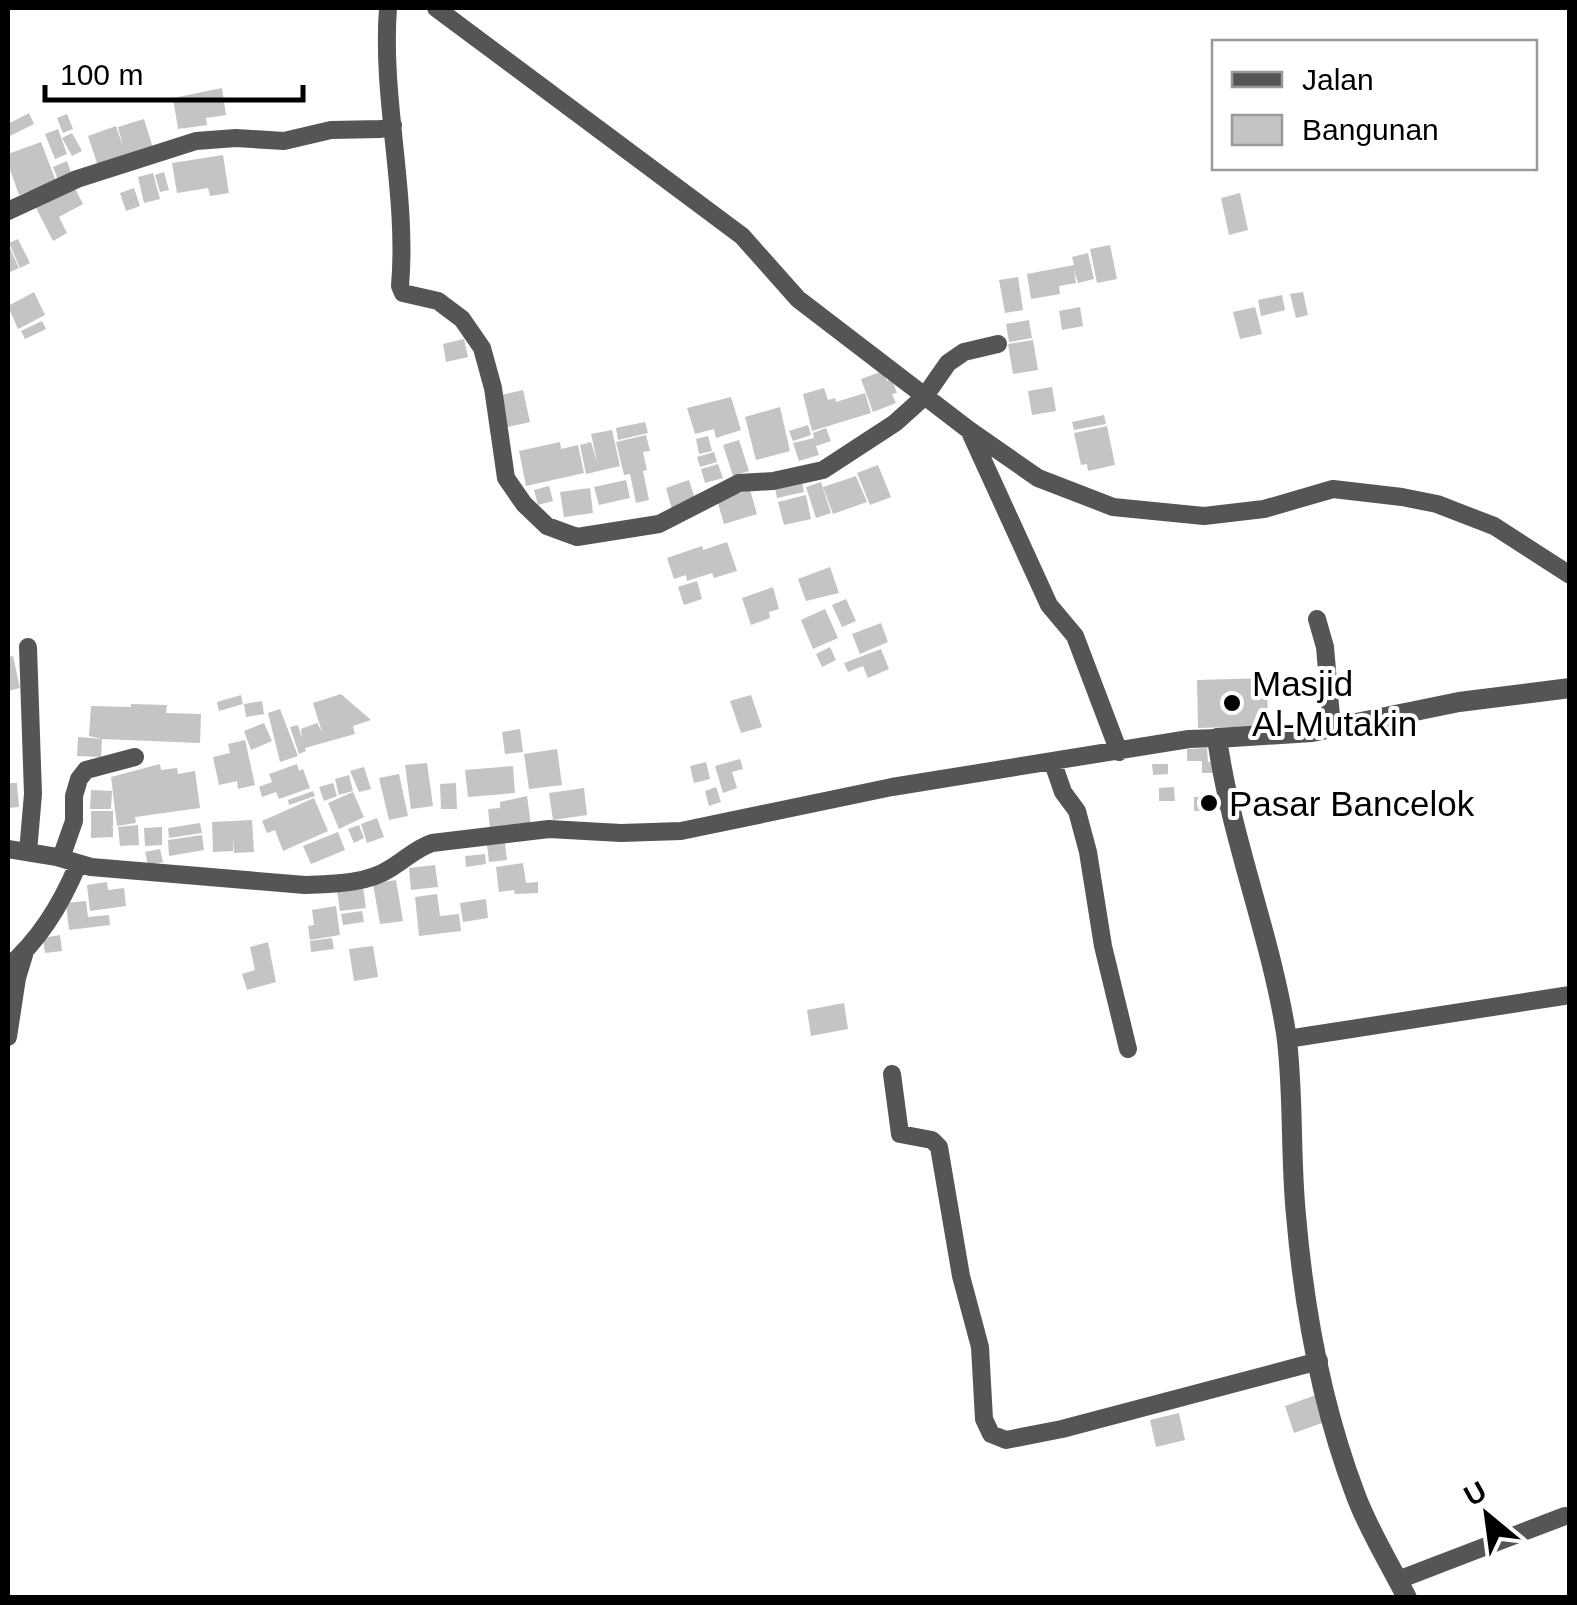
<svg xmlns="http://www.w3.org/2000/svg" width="1577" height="1605" viewBox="0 0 1577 1605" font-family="Arial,sans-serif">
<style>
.building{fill:#c4c4c4}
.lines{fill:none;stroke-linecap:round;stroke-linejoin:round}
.minor{stroke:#555;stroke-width:18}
.tertiary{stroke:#555;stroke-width:20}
.poi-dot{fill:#000;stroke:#fff;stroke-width:4}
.labels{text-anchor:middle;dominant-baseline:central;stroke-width:8;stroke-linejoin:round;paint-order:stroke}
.poi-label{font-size:35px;fill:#000;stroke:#fff;text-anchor:start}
</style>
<rect width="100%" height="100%" fill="#fff"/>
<path class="building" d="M222,88L226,115L206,118L207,125L178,129L173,98Z
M29,113L34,124L8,137V124Z
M67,114L73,129L63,133L57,118Z
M144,119L153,148L98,166L88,136L116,126L123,147L118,127Z
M58,129L67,154L55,159L45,134Z
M72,133L82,151L72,156L62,138Z
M41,142L56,181L19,195L8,164V154Z
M223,155L229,193L210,196L208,188L177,193L172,163Z
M67,161L72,175L58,180L53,167Z
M164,172L169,190L160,192L155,175Z
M153,173L160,199L144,203L138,177Z
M73,184L83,204L59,217L67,233L53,241L34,204Z
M134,188L140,206L126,211L120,193Z
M1240,193L1248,230L1229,235L1221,198Z
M18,239L30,263L20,268L9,243Z
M8,244L19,268L8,273Z
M1110,245L1117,279L1097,283L1090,249Z
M1088,253L1094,279L1078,283L1074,270L1076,283L1059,286L1060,294L1031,299L1027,274L1074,265L1072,257Z
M1018,277L1023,310L1005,313L999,280Z
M34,292L45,315L18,329L8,306Z
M1303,292L1308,315L1296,318L1290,294Z
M1282,295L1285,310L1261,316L1258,300Z
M1080,307L1083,326L1062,330L1059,311Z
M1255,307L1262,334L1240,339L1233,312Z
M1029,320L1032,338L1009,342L1006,324Z
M42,321L46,329L25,339L21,331Z
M464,339L468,357L446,362L443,344Z
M1033,340L1038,370L1013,374L1008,344Z
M883,371L887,381L892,379L897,393L892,394L896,403L873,412L861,379Z
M1052,387L1056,411L1032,415L1028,391Z
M824,388L828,400L835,398L836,402L865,393L871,413L812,431L803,394Z
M523,390L530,422L503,428L498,396Z
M731,397L741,430L716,438L714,429L695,434L687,408Z
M780,407L790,451L756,460L745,417Z
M1104,415L1106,424L1074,430L1072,422Z
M645,422L648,433L618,440L616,428Z
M808,425L811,435L793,441L789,431Z
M1107,426L1115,465L1088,471L1087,464L1081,465L1074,433Z
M826,428L831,441L816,446L819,455L799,461L793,443L814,438L813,433Z
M612,430L620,466L586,474L580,445L591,442L598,465L591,434Z
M646,435L650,451L643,452L647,470L643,471L649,500L636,503L630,474L624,475L616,442Z
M708,436L712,451L699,454L696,439Z
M739,440L749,471L733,476L723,445Z
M560,442L561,449L578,445L584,473L526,486L519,451Z
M714,452L717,462L700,467L697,457Z
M718,464L723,478L705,483L701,469Z
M878,465L891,497L870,505L857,473Z
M856,476L867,502L833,514L823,487Z
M626,480L630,498L599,505L594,487Z
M689,480L696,502L672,509L666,488Z
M802,482L804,492L777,498L775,488Z
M821,482L831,513L816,518L806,487Z
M549,486L553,501L538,505L534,490Z
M590,488L593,513L564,517L560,492Z
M750,490L757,514L724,524L717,500Z
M806,495L811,519L784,525L778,502Z
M727,542L737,571L714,578L712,573L687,581L686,575L674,579L667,558L702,546L703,550Z
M830,567L839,593L806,601L798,579Z
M697,581L702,599L684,605L678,587Z
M773,587L779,609L769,612L770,618L751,625L742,598Z
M846,599L856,621L842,627L832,605Z
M825,609L838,638L813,649L801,620Z
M881,623L888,642L860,654L852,634Z
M830,647L836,660L822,667L816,654Z
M881,649L889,669L868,678L863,666L848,672L844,663Z
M13,656L20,688L8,691V657Z
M1267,678L1268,726L1198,728L1197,680Z
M341,694L371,720L353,726L355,734L305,748L306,751L299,754L290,727L298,725L302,739L301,729L317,723L322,732L313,703Z
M241,695L243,704L219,711L217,702Z
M751,695L762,727L741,733L730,701Z
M262,701L264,714L246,717L244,704Z
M131,704L167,705L166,713L201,714L200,743L102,739L101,757L77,756L78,737L102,739L89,736L91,706L131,707Z
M280,709L298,756L280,762L268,713Z
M264,723L272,741L251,750L244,731Z
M520,729L523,752L505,754L502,732Z
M245,740L255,785L238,789L237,781L219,785L213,757L230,753L228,744Z
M1207,748L1208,762L1215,761L1216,773H1202V761H1187V749Z
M557,749L562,785L529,789L524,754Z
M740,759L743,769L732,772L737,788L723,793L715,766Z
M706,762L710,779L694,783L690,766Z
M427,763L433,806L411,809L405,765Z
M160,764L161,770L177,768L178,774L195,771L200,808L135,817L136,823L117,826L111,777Z
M297,764L299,771L303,769L310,788L279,799L276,792L262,797L259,787L272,782L269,774Z
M1152,764H1168V774L1153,775Z
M513,766L515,793L468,797L465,770Z
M364,767L371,789L359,792L350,771Z
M399,774L408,816L389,820L379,778Z
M349,775L353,791L339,795L335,779Z
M8,783H17L19,807L8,808Z
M333,783L337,796L324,801L319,787Z
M456,783L457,809H441L440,784Z
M716,787L721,802L709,806L705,791Z
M1174,787L1175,801H1159V788Z
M584,788L587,815L553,820L549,793Z
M91,790L112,791L111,809H90Z
M313,791L315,796L289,805L288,800Z
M353,792L364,817L339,829L328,803Z
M527,796L531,825L490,828L488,809L500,808V802Z
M1223,796V810L1194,811V797Z
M314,798L328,831L283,851L275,830L267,833L262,821Z
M91,811H113V826H110L113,827V837L91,838Z
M377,818L384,837L367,843L361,824Z
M252,820L254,852L234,853L233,837V851L213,852L212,822Z
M200,823L202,833L169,838L168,828Z
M138,825L139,845L120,846L118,827Z
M359,825L364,838L354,843L348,829Z
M162,827V845L145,846L144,828Z
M338,832L345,850L311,864L303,846Z
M202,835L204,850L169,856L168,840Z
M505,843L507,860L489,862L487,845Z
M160,849L163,862L148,865L145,852Z
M485,854L486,864L466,867L465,856Z
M523,863L526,883L538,882V893L515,894L514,890L499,892L496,867Z
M435,865L438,887L411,890L409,868Z
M396,880L403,921L380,924L373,884Z
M107,882L108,890L124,888L126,906L90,911L87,885Z
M363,887L366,908L340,911L337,891Z
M437,894L440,916L459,914L461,931L419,936L415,897Z
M486,899L488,918L463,922L460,903Z
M86,901L88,917L109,915L110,925L69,930L66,903Z
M336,906L340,935L310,940L308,926L314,925L312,910Z
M362,911L364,922L343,925L341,914Z
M60,935L62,951L45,953L43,938Z
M332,938L334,949L311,952L310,941Z
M268,942L276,982L247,990L242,974L255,970L250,947Z
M373,946L378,977L354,981L349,949Z
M844,1003L848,1029L811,1036L807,1010Z
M1316,1395L1325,1422L1294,1433L1285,1406Z
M1179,1413L1185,1440L1156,1447L1150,1420Z"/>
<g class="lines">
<path class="minor" d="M388,8C381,100 408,193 400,286L403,293L438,301L462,319L482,348L493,388L506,478L524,504L547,526L577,537L659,524L739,483L773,481L823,470L895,423L925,396L948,363L964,352L998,344
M436,8L742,236L798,299L969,430L1038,478L1113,507L1204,516L1264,509L1333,489L1402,497L1437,504L1494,526L1570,575
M8,211L77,179L196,141L236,138L284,141L331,130L381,129L393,125
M970,432L1049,605L1075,636L1119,752
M1317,619L1325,647L1332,728
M1053,763L1063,792L1077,811L1088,852L1103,946L1128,1049
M8,849L57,857L91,867L305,885C333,884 367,884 391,868C406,859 415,849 432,843L549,829L621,833L681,831L892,787L1189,739L1217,738
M28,852L33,794L28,647
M61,858L74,821V796L79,779L86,770L135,757
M8,967C39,940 62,903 78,864
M8,1037L17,978L24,955
M1287,1039L1570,995
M892,1074L900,1134L932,1140L939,1147L961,1276L980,1347L984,1419L991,1434L1006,1440L1062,1429L1319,1361
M1398,1580L1565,1516"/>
<path class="tertiary" d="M1407,1598C1390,1564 1369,1531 1356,1496C1322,1407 1304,1309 1296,1215C1290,1156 1294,1089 1286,1033C1270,933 1231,839 1217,738L1312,732L1459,702L1570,688"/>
</g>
<g class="poi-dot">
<circle cx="1232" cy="703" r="10"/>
<circle cx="1209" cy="803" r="10"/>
</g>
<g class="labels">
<g class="poi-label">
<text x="1252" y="683">Masjid<tspan x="1252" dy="40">Al-Mutakin</tspan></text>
<text x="1229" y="803">Pasar Bancelok</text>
</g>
</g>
<rect width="1577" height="1605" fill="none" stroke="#000000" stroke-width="20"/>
<rect x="1212" y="40" width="325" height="130" fill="#ffffff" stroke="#999999" stroke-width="2.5"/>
<rect x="1232" y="72" width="50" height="15" fill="#555555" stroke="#999999" stroke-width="2.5"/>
<text x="1302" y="90" font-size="30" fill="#000000">Jalan</text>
<rect x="1232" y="115" width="50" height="30" fill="#c4c4c4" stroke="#999999" stroke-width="2.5"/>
<text x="1302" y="140" font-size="30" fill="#000000">Bangunan</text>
<g transform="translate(1487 1515) rotate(331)" stroke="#ffffff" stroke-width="8" paint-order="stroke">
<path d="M0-8L18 38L0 25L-18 38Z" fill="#000000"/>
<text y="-15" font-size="28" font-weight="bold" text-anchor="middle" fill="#000000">U</text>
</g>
<path d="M45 85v15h258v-15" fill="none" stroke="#000000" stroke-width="5"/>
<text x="60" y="85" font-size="30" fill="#000000" stroke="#ffffff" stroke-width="8" paint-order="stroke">100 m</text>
</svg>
